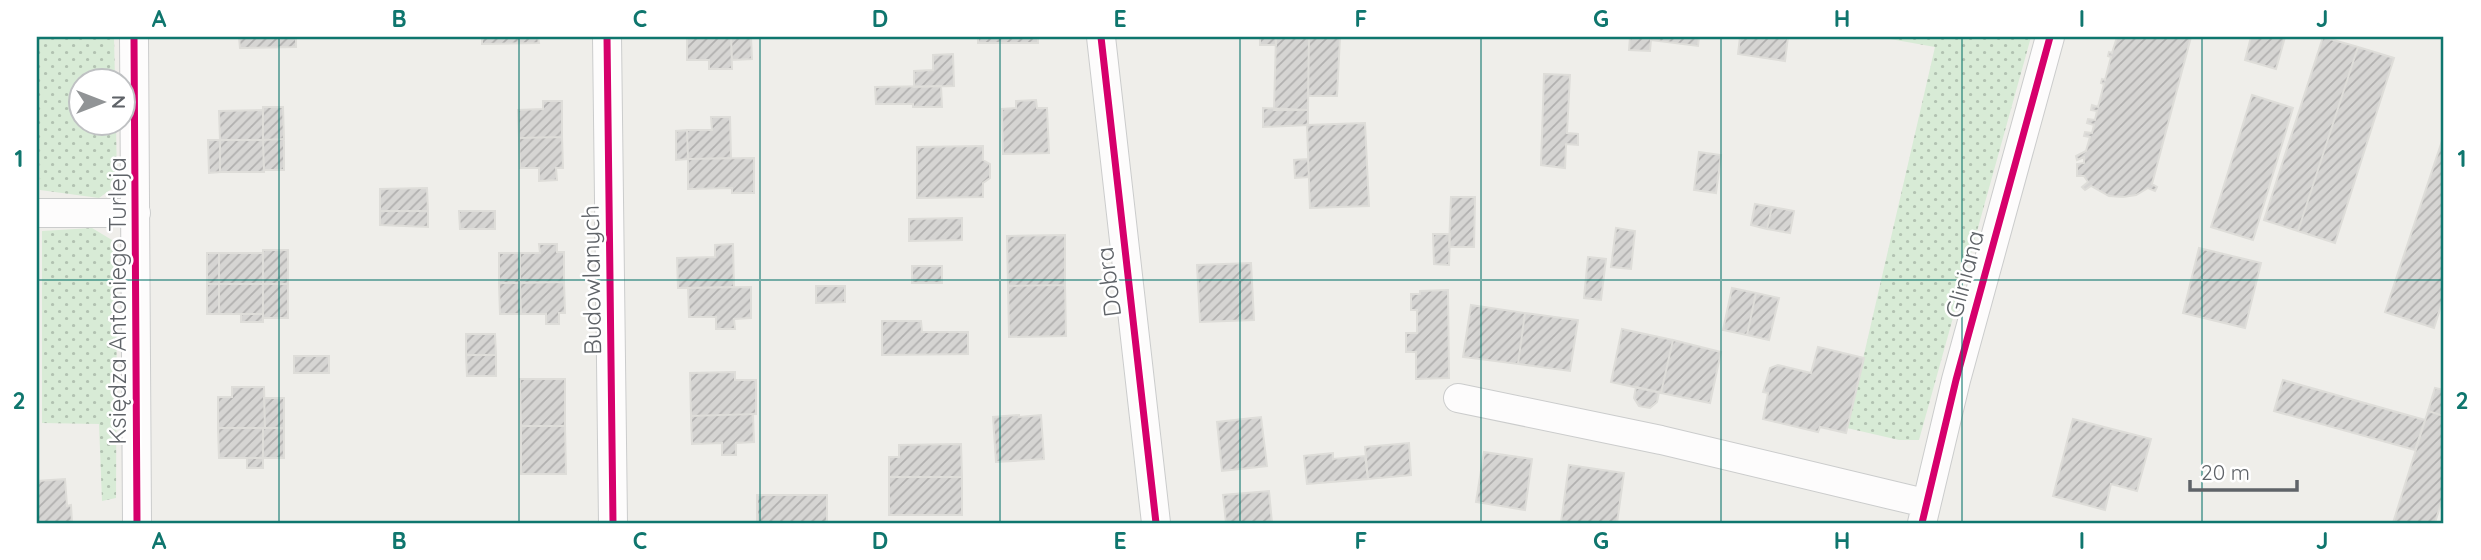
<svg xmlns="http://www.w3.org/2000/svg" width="2481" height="560" viewBox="0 0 2481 560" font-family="Quicksand,sans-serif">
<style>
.grass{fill:url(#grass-dots)}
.building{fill:url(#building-hatch);stroke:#deddd9;stroke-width:2}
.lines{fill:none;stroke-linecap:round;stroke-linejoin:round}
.street-casing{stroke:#cbcccc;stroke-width:30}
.street{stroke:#fdfcfc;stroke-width:28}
.cycleway-casing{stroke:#fff;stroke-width:11}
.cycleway{stroke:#d6006c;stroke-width:7}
.grid{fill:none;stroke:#0f766e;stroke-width:2;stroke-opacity:0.55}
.labels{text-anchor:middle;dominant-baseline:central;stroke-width:5;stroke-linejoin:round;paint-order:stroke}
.street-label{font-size:24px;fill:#5f6368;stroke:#fff}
.neatline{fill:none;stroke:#0f766e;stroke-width:2.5}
.grid-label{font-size:23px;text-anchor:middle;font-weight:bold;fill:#0f766e}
</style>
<defs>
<pattern id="grass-dots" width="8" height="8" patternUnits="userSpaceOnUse" patternTransform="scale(1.75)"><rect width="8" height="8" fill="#d8ebd6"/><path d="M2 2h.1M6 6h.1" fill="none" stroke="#b2c2b1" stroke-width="1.8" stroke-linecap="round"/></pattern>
<pattern id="building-hatch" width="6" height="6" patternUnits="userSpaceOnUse" patternTransform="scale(1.75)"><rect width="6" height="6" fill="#d6d5d3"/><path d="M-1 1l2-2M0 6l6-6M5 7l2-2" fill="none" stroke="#b1b0af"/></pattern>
</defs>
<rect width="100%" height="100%" fill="#efeeea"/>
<path class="grass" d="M37,37H114L115,80H80V122L116,123L117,185L99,198L40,190Z
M1879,37H2031L1919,440H1899L1847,428L1935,47Z
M92,228L112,240L117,261L116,498L102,501L99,424L42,423V231Z"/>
<path class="building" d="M239,37H296V47L240,48Z
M482,37H538L539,43L482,44Z
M687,37H731L732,69H709V60H687Z
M731,37H751L752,59L732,60Z
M978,37H1038V43H978Z
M1260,37H1276V45H1260Z
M1276,37H1309L1308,110H1274Z
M1309,37H1340L1337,96H1308Z
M1630,37H1699L1698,46L1651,40L1650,51L1629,50Z
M1740,37H1788L1785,61L1738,54Z
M2117,37H2191L2152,184L2157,187L2155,191L2148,188L2136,195L2123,197L2109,196L2091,186L2085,190L2082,187L2088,182L2084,176H2077V164L2084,163V157L2077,160L2076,156L2086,151L2090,137L2084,136L2085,132L2092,133L2094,125L2087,123L2088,119L2095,120L2097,111L2091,110L2092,105L2098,107L2104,84L2101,83L2102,79L2105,80L2111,57L2108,56L2109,52L2112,53Z
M2251,37H2285L2276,69L2245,60Z
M2323,37L2358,47L2298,231L2264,220Z
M2358,47L2394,58L2335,243L2298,231Z
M953,54L954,86L914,87V71L933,70V55Z
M1544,74L1570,75L1567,133L1578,134V145L1566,144L1565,168L1541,165Z
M941,86L942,107H913V104H876L875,87Z
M2252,95L2293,108L2253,240L2211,227Z
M1036,100L1037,108H1047L1049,153L1003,154L1002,109L1016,108V101Z
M543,101H562V137L519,138L518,110L543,109Z
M263,107H283L284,139L263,140Z
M1263,108L1308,110V125L1263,127Z
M263,110V140H220L219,111Z
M711,117H730L731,158L688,159L687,130H712Z
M1365,123L1369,206L1310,208L1307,125Z
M687,130L688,159L676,160V131Z
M2444,135V296L2434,328L2385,312Z
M562,137L563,168H556L557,180L539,181V168H520L519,138Z
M284,139V170H264L263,140Z
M208,140H220V172L209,173Z
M220,140H263L264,172H220Z
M983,146V160L990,164V178L983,183V197L917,198V147Z
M1699,152L1721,155L1716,193L1694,190Z
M754,158V193H732V188L688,189V159Z
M1308,159L1309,177L1295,178L1294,160Z
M427,188L428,211H380V189Z
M1451,197H1475L1474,247H1449Z
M1755,204L1772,207L1767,229L1751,225Z
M1772,207L1794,211L1790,233L1767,229Z
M380,211H428V227L380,225Z
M459,211H495V229H460Z
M962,218V240L909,241V219Z
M1616,228L1635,231L1631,269L1611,267Z
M1433,234H1450L1449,265L1434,264Z
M1065,235V285L1008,286L1007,236Z
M539,244H557V252H564V282L520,283V253H540Z
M733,244L734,287L678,288L677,258L715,257V245Z
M2199,248L2261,263L2245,328L2183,313Z
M263,250H288V284H263Z
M207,253H219V284H207Z
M219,253H263V284H219Z
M499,253H520V283H499Z
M1588,257L1606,259L1601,300L1584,298Z
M1251,263L1254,320L1200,322L1197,265Z
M912,266H942V283H912Z
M564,282L565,313H559V324H546V314H521L520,283Z
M499,283H520L521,314H500Z
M207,284H219V314H207Z
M219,284H263V314H219Z
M263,284H288V318H263Z
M1065,285L1066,336L1009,337L1008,286Z
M816,286H845V302L816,303Z
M751,287V318L734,319L735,329H716V317H689L688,288Z
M1732,288L1756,293L1747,335L1723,330Z
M1448,290L1449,378L1416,379V352H1406V333H1417V310H1411V294H1420V291Z
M1756,293L1779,298L1769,340L1747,335Z
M1471,305L1525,313L1518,364L1463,357Z
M1525,313L1578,320L1570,371L1518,364Z
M241,314H263V322H241Z
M882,321H921L922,332H968V354L882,355Z
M1622,329L1673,340L1661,393L1611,382Z
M466,334H495L496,355H466Z
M1673,340L1721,352L1710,403L1661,393Z
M1818,347L1864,358L1846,433L1820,427L1818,432L1763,419L1768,393L1763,392L1770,368L1778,365L1811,373Z
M466,355H496V376H467Z
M294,356H329V373H294Z
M735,372V380H756V414L691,416L690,373Z
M520,379H565V426H521Z
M2283,380L2425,420L2415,450L2274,411Z
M232,387H264L265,428H218V397H232Z
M1636,387L1659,392L1657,402L1650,408L1639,406L1634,398Z
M2435,388L2444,390V416L2428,411Z
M264,398H284V428H265Z
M2428,411L2444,416V493L2435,523H2393Z
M753,414L754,442L736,443V455H722V443L692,444L691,416Z
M1019,415V417L1041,415L1044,459L996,462L993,417Z
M1261,417L1267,466L1222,471L1217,422Z
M2073,419L2151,439L2137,491L2111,484L2105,510L2053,496Z
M521,426H565L566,474H521Z
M218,428H263V458H219Z
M263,428H284V458H263Z
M1409,443L1411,475L1368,479L1365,447Z
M961,444L962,477H889V457H899V445Z
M1484,452L1532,459L1525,510L1476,502Z
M1333,453V459L1365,456L1368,479L1307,484L1304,456Z
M247,458H263V468H247Z
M1569,465L1624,473L1617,523L1561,522Z
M889,477H962V515H889Z
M65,479L67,506L71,505L72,523H37V481Z
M1269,491L1272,523H1226L1223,495Z
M757,495H827V523H757Z"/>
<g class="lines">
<defs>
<path id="street" d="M134,37L137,523
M607,37L613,523
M1101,37L1156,523
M37,213H136
M1458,398L1661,440L1925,503
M1922,523L1956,380L2050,37"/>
</defs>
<use href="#street" class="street-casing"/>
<use href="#street" class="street"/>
<defs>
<path id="cycleway" d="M134,37L137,523
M607,37L613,523
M1101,37L1156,523
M1922,523L1956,380L2050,37"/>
</defs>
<use href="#cycleway" class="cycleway-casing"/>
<use href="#cycleway" class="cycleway"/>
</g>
<path class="grid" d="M279,37V523M519,37V523M760,37V523M1000,37V523M1240,37V523M1481,37V523M1721,37V523M1962,37V523M2202,37V523M37,280H2444"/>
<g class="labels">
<g class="street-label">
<text transform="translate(1964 274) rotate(-75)">Gliniana</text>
<text transform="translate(591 280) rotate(-91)">Budowlanych</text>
<text transform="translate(1108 282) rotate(-97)">Dobra</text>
<text transform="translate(117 301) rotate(-90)">Księdza Antoniego Turleja</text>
</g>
</g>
<rect width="2481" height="560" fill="none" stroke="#ffffff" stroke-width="77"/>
<g transform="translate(102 102) rotate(90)"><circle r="33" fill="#ffffff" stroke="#bfc1c3" stroke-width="2"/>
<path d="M0-5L12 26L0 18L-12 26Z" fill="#919496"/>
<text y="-10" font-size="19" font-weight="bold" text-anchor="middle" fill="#5f6368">N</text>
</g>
<path d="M2190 480v10h107v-10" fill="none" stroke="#5f6368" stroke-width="3.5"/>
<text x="2201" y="480" font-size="21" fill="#5f6368" stroke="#ffffff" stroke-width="5" paint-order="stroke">20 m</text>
<rect x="38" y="38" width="2404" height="484" class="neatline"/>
<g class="grid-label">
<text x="159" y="27">A</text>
<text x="399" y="27">B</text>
<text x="640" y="27">C</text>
<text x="880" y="27">D</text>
<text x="1120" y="27">E</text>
<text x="1361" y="27">F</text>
<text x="1601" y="27">G</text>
<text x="1842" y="27">H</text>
<text x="2082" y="27">I</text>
<text x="2322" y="27">J</text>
<text x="19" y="167">1</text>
<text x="2462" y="167">1</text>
<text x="19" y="409">2</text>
<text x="2462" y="409">2</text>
<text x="159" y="549">A</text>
<text x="399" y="549">B</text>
<text x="640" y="549">C</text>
<text x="880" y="549">D</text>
<text x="1120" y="549">E</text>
<text x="1361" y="549">F</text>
<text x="1601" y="549">G</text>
<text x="1842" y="549">H</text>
<text x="2082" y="549">I</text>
<text x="2322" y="549">J</text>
</g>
</svg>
